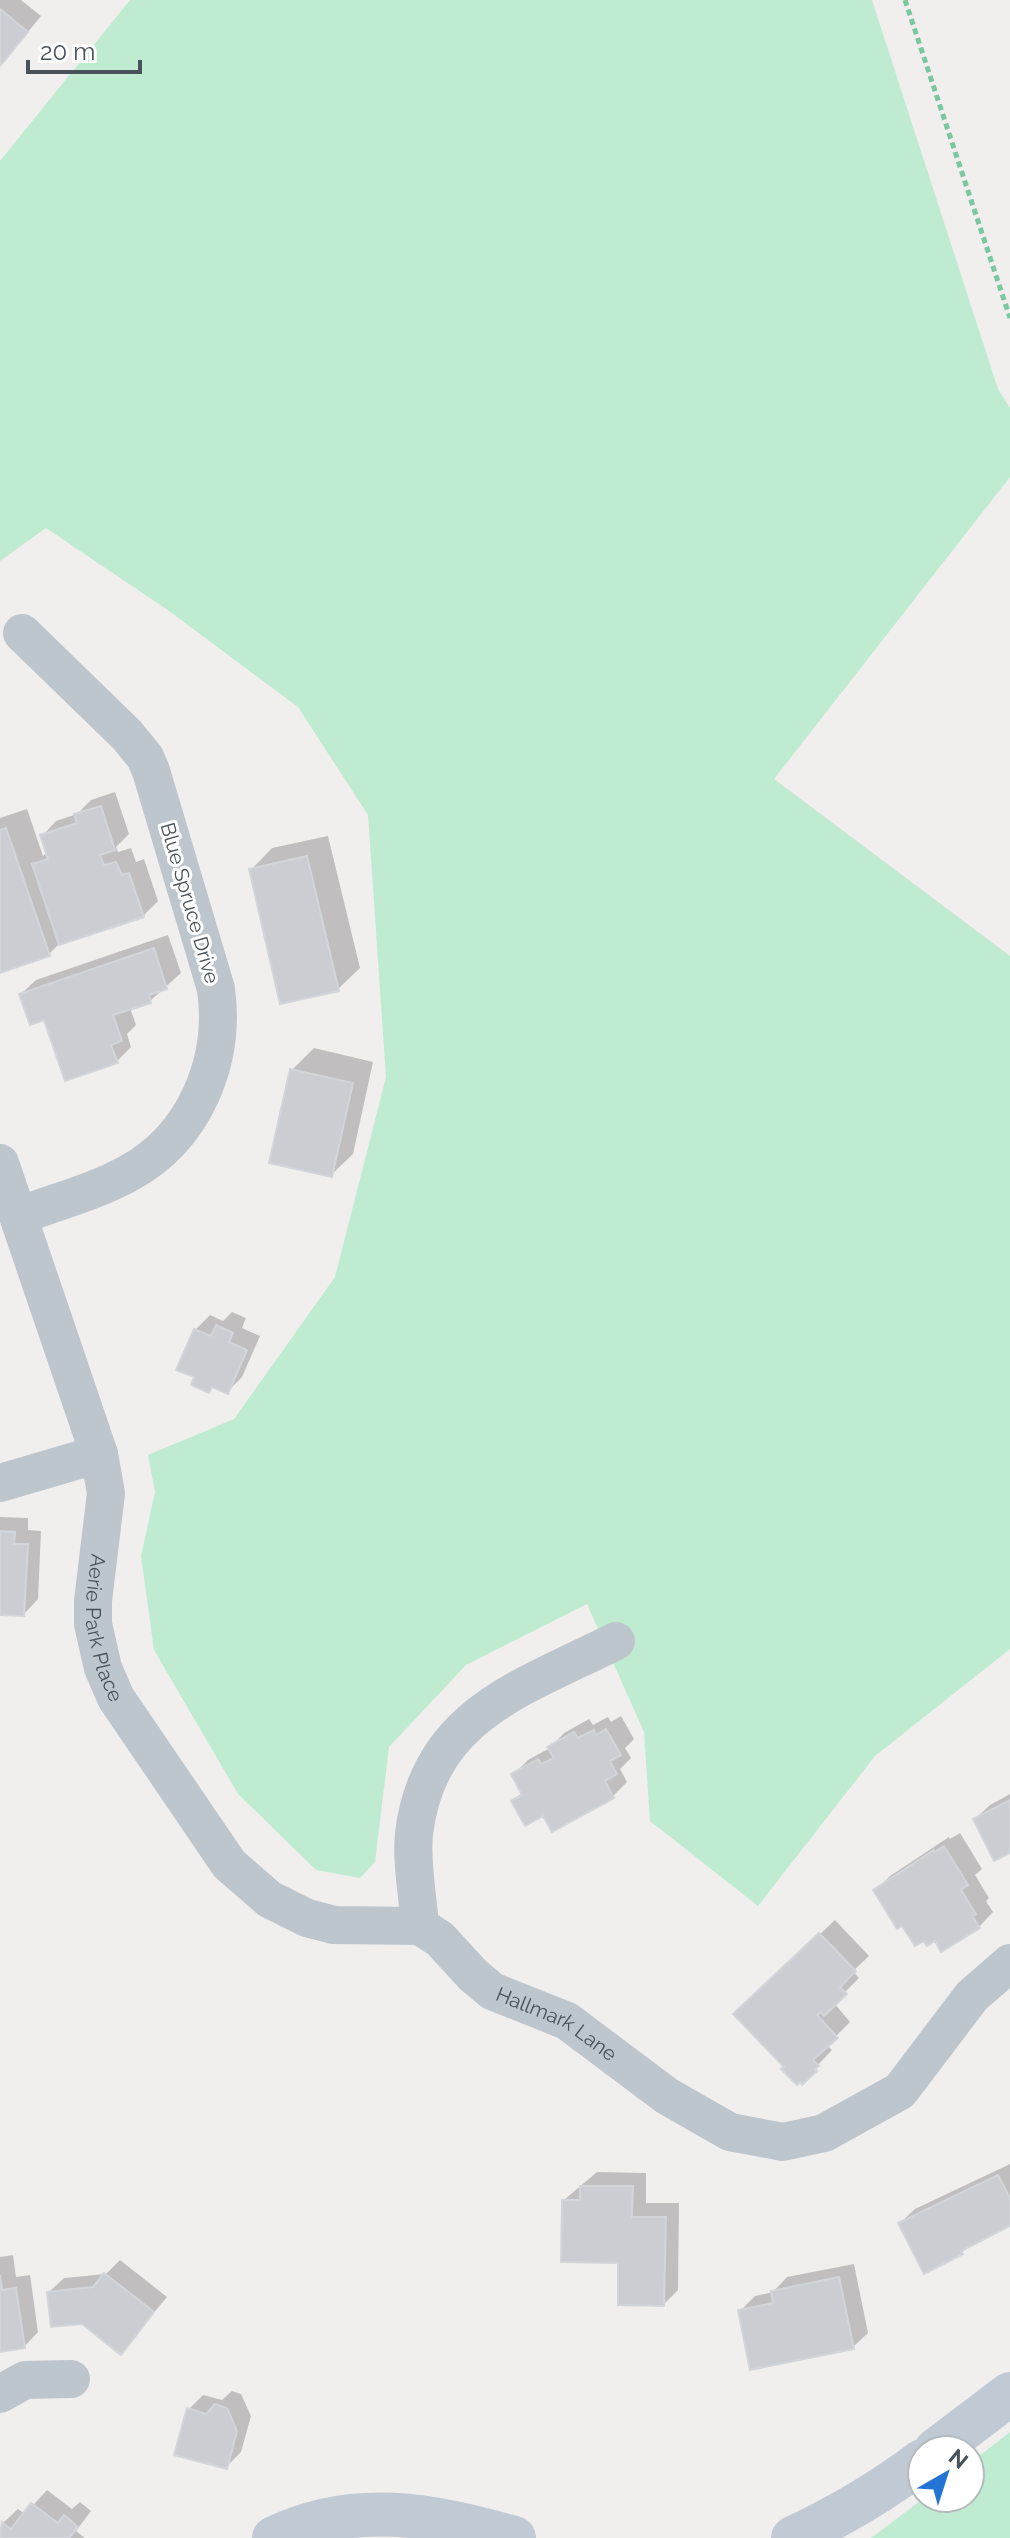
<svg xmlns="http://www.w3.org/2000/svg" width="1010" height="2538" viewBox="0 0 1010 2538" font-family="Raleway,sans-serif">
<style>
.green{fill:#bfecd0}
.shadow{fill:#0003}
.building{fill:#cbcdd2;stroke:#d2d5d9;stroke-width:2}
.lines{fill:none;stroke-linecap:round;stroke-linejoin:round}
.path{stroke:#79c8a0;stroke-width:5;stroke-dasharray:6 4;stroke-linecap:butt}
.street{stroke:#bdc6cc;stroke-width:38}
.secondary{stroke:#c0cad4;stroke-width:44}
.labels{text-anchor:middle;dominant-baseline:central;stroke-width:6;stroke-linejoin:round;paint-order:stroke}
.street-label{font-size:20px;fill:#47525a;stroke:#fff}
</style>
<rect width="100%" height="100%" fill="#f1eeee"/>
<path class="green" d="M130,0H872L998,389L1010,408V477L774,779L1010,956V1649L875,1756L758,1906L650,1821L644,1732L587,1604L466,1665L389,1747L375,1862L360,1878L316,1870L238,1794L154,1650L141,1556L155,1492L148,1455L234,1419L335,1277L386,1077L368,815L298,707L169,611L46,528L0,561V161Z
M1010,2432V2538H871L924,2498H970V2463Z"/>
<path class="shadow" d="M0,0H21L41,16L0,66Z
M115,792L129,834L116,847L118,852L131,848L136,862L144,859L158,901L143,916L60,943L49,954L0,971V818L27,809L43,856L47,852L42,836L56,821L77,814L91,800Z
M328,836L360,968L338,989L251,870L272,848Z
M168,935L181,973L150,1001L130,1008L136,1025L127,1034L131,1047L117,1061L45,1018L21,994L36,980Z
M314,1048L373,1062L353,1154L331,1175L292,1070Z
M232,1312L246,1318L242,1328L260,1336L242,1377L228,1391L214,1385L208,1391L197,1376L195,1330L210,1315L223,1321Z
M0,1517L28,1518V1530L41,1531L38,1599L24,1614L0,1613Z
M621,1716L634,1739L625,1748L631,1758L620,1769L627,1782L613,1796L544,1813L513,1801L523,1792L513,1775L528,1760L550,1748L564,1733L589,1719L593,1725L608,1717L611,1722Z
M1010,1794V1851L975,1819L990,1805Z
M960,1833L982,1869L975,1875L989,1898L986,1901L993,1912L979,1927L935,1938L876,1890L890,1876L949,1837L950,1839Z
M835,1920L869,1956L853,1971L859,1978L834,2003L850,2022L827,2045L832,2050L802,2082L786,2067L750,2000Z
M1010,2164V2223L971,2244L962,2252L900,2223L915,2209Z
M597,2172L646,2173V2203H679L678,2290L664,2304L564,2200Z
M13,2255L16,2277L30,2275L38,2332L24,2347L0,2350V2257Z
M120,2260L167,2297L121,2352L49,2292L64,2278L106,2274Z
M854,2264L868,2333L853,2347L740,2311L755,2296L773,2292L787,2277Z
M232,2391L241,2394L251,2416L241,2452L226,2467L189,2409L203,2395L222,2400Z
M47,2490L72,2509L80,2502L91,2511L76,2531L85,2538H0V2528L3,2523L18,2509L25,2514Z"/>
<path class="building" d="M0,9L28,32L0,66Z
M101,806L115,850L100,855L104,865L116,862L122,875L129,873L144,917L59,945L32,864L48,859L40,835L77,823L74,814Z
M6,828L50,956L0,973V830Z
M307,856L339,991L280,1004L249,869Z
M154,948L167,989L149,995L151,1003L113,1015L122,1041L111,1045L118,1063L65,1081L44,1020L30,1025L19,994Z
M290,1069L353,1083L332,1177L269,1163Z
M216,1325L233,1333L229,1342L247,1350L228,1394L212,1387L209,1393L191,1385L194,1377L176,1370L194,1329L211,1336Z
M0,1531L15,1532L14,1544H28L24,1616L0,1615Z
M606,1729L621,1755L610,1761L617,1774L605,1781L614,1798L552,1832L543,1816L525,1826L511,1801L522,1795L511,1774L538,1759L541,1764L554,1758L547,1747L574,1732L578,1738L594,1730L596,1735Z
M1010,1800V1853L994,1861L973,1819Z
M944,1846L968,1885L961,1890L976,1914L972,1916L980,1928L941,1952L935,1941L927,1946L924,1941L915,1946L902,1926L897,1929L873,1890L934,1850L935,1852Z
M819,1933L856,1971L840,1987L847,1994L824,2016L820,2012L817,2015L838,2038L813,2060L819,2066L815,2069L817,2071L802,2085L800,2082L797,2085L781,2069L784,2067L733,2014Z
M998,2175L1010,2198V2226L961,2251L963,2254L924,2274L898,2223Z
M580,2186H633L632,2217H666L664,2306L618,2305V2263L561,2262L562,2200H580Z
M104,2273L154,2312L121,2355L82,2324L51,2327L47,2292L93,2287Z
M0,2275L2,2290L16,2288L25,2348L0,2352Z
M839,2277L854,2349L750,2370L738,2310L773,2303L771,2291Z
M215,2404L227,2408L237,2431L227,2469L174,2455L187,2408L206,2414Z
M31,2503L58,2523L64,2515L78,2527L69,2538H0L2,2522L11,2529Z"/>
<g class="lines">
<path class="path" d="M905,0L1010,318"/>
<g class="street">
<path id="s1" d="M0,1163L99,1454L106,1493L93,1601V1624L103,1668L116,1698L229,1864L269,1899L307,1918L334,1925L420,1926"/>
<path d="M19,1216C55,1202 95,1192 129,1173C195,1137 226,1061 216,989L151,771L145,757L127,735L22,633"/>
<path d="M0,1483L99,1454"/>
<path id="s2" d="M616,1641C523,1688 428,1714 414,1834C411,1861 418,1898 420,1926L440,1939L473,1975L492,1991L567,2021L667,2096L730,2132L783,2142L824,2133L900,2091L972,1996L1010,1963"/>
<path d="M0,2394L25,2380L71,2379"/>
</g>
<path class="secondary" d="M936,2450L1010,2394
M274,2538C355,2499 432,2515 514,2538
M793,2538C840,2516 881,2492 922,2461"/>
</g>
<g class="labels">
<g class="street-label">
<text transform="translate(190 903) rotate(74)">Blue Spruce Drive</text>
<text stroke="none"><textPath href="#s1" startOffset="484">Aerie Park Place</textPath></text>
<text stroke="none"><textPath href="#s2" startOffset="558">Hallmark Lane</textPath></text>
</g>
</g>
<g transform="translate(946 2474) rotate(39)"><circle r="38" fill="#ffffff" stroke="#b5babd" stroke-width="2"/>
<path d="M0-6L14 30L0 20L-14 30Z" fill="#2474d5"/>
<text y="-12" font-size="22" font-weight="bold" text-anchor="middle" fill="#47525a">N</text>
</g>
<path d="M28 60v12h112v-12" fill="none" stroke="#47525a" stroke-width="4"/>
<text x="40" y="60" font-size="24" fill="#47525a" stroke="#ffffff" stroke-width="6" paint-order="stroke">20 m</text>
</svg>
